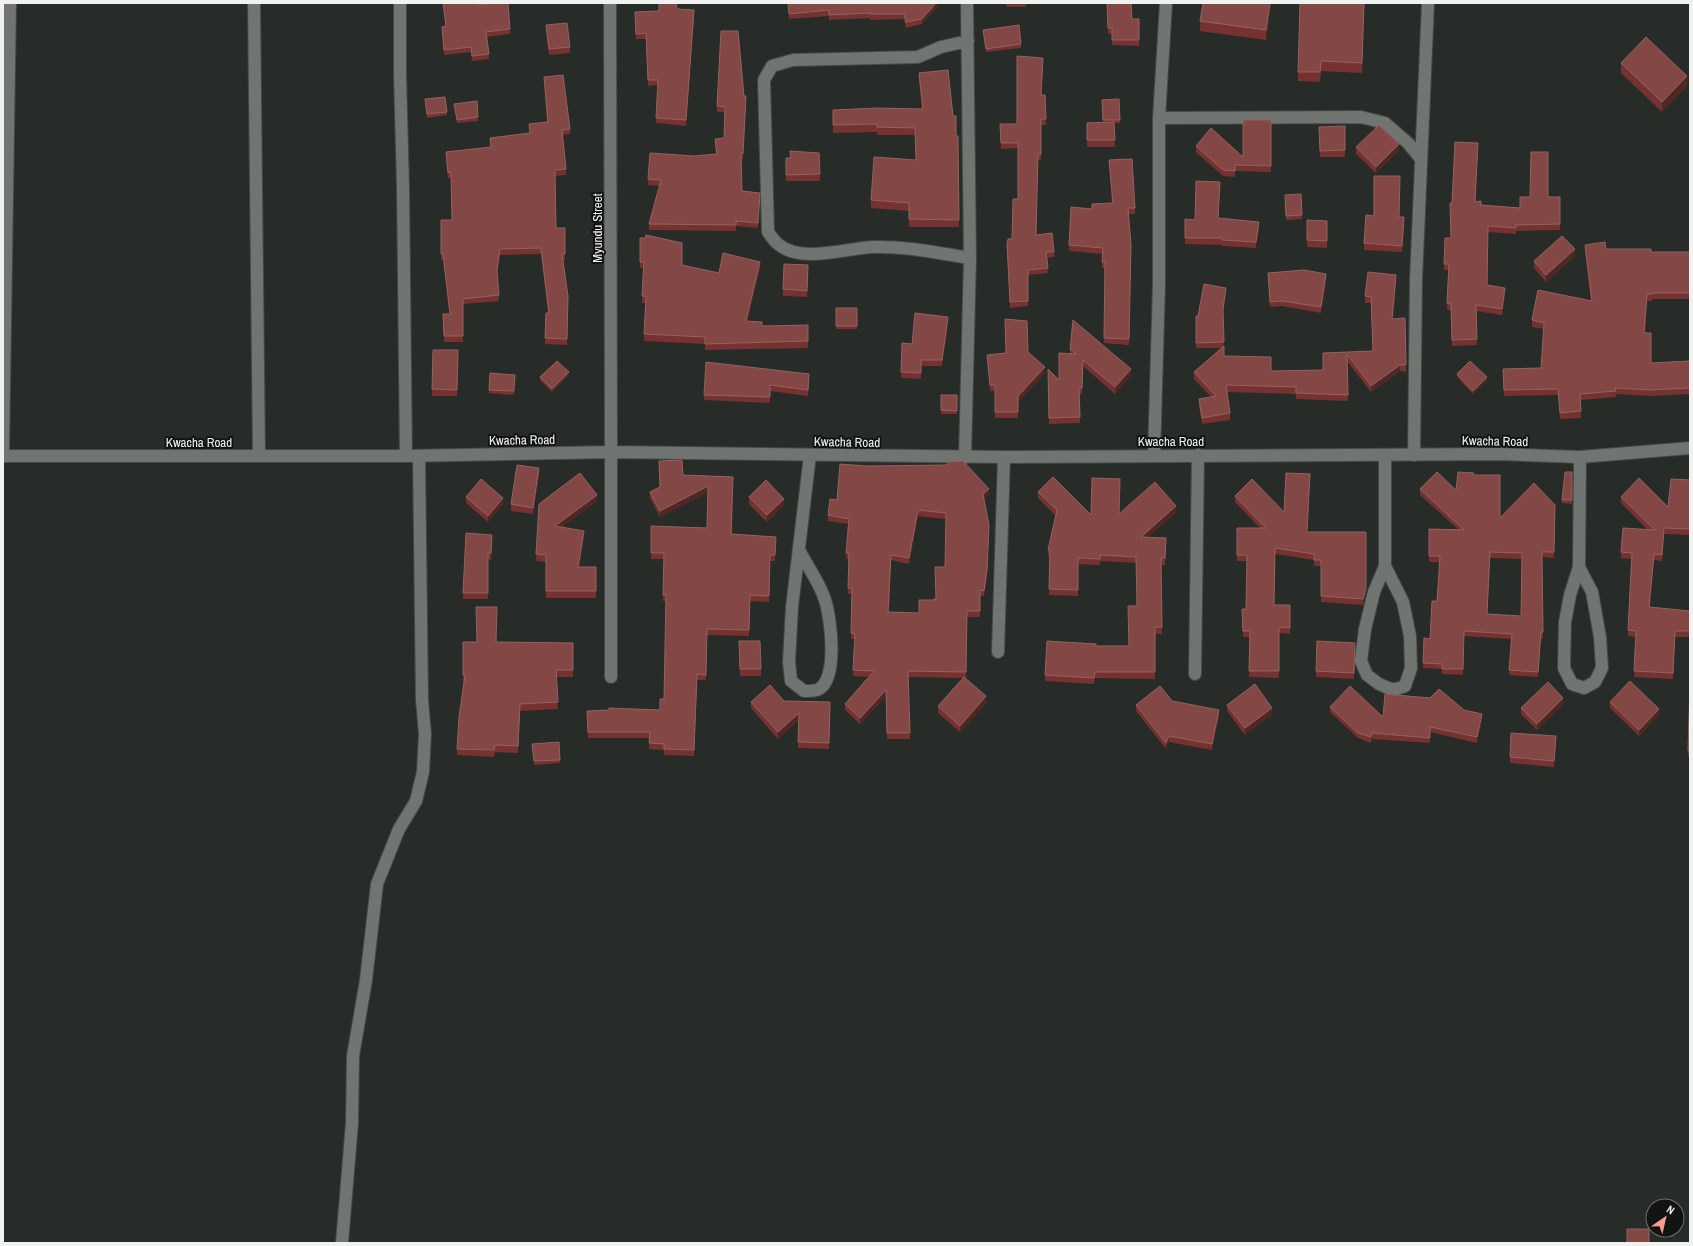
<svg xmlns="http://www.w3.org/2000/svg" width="1693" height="1246" viewBox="0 0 1693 1246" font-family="'Archivo Narrow',sans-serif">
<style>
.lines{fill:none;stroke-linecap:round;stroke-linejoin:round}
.street-casing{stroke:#464a46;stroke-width:14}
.secondary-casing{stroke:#464a46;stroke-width:14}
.street{stroke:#707571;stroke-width:12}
.secondary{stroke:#707571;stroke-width:12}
.wall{fill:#763230;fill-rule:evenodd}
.shaded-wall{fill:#512724}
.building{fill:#834745;stroke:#946260;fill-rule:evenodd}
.labels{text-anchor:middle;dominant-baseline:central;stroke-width:4;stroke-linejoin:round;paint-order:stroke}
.street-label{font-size:13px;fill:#eff2ef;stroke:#121412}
</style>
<rect width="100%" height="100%" fill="#272c28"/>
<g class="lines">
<defs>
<path id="street" d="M254,3L259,456
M400,3V74L403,188L406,456
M968,41L941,47L918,57L793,60L772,66L764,80L768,232C771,236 774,241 778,244C801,264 846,248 873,247C905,246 938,253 970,258
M1159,118L1361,117L1385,123L1408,143L1421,159
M3,453L10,3
M1154,455L1159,285V118L1166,3
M1414,455L1416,280L1428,3
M965,457L970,258L967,3
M799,550C807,566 820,583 825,600C831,618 839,682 817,690C813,691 808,691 804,691L791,681L789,662L792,607L810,455
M1385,566L1403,602L1410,636L1411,668L1405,686L1393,690L1379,684L1367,675L1361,661L1365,629L1374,592L1385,566V456
M1579,567L1592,592L1600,637L1602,668L1595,682L1584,688L1572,684L1564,668L1565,622L1570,595L1579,567L1580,457
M998,652L1004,457
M1195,674L1198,455
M611,677V452
M342,1243L352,1123L353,1056L366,980L377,884L399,829L416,801L423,772L425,734L422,700L419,456"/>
<path id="secondary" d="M610,3L611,452
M3,456H406L611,452L1004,457L1500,454L1580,457L1690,448"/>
</defs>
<use href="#street" class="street-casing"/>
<use href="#secondary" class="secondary-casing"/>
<use href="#street" class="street"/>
<use href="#secondary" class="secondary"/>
</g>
<path class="wall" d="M443,3H477V5L510,29V34L487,37L489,59L472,61L471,52L444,55L442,27L446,26Z
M788,3H938V6L922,24L906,28L904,19L870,20V18L829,20V16L789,19Z
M1006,3H1026V7H1007Z
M1107,3L1132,19H1139V46L1112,45V34H1108Z
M1271,3L1266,40L1200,31V21Z
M1364,3L1362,73L1321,71L1320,82L1298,81V72Z
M677,9L694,15L686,126L656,123L658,85L648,86L646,39H636L635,12L659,11Z
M546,25L570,47V53L549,55L546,31Z
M983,30L1021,44V48L986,52Z
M1621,63L1687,86L1662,112L1621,73Z
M919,73L953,116L956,136H958L959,227H909V211L871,208V200L916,160L915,135H877V132L833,133V110L922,109L919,80Z
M544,77L570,129V134L562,135L566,169V175L555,176L556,228H565V260H563L568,296L567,345L545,344L546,313H548L541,254L500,255L497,273L499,301L463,304V342H444L443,314H450L443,260H441V220H452L451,178H448L446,152L490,147V138L530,133L529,124L547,122Z
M1042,95H1045L1046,125H1041V160H1038L1036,235L1054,252V257L1047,258L1048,273L1028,275V306L1010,308L1007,244L1012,239L1018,199V148L1001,149L1000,130L1017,124Z
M744,96L743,159H741L742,191L760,193L758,228L736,226V231L649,230V224L660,186L648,185V179L694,156L716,154L715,139L724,138L725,112H717V106Z
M1119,99L1120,123H1114L1115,147H1087V123L1103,122L1102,100Z
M425,102L447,112V115L427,118Z
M454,104L478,117V121L457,123Z
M1271,120V172L1235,171V177L1223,176L1196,152V146L1243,157Z
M1345,126V157H1320L1319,127Z
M1356,147L1399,150L1376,173L1356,154Z
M1478,149L1475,202L1481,205L1520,208L1548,197H1560V230L1516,231V234L1488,232L1487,285L1505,294L1502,315L1476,311L1477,345L1452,346L1451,310H1447L1448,270H1444L1445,238H1451L1450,203H1452Z
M819,153L820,181H786V158Z
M1109,160L1135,208V214H1128L1131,245L1129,345L1104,343L1105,268H1102V254L1069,251V245L1092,209V204L1112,203Z
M1301,194L1302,219L1286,220L1285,195Z
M1399,217L1404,224L1402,252L1364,250V243Z
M1219,218L1259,229L1256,248L1222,246V245L1185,244V219L1195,220Z
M1307,220L1327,221V248L1307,247Z
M640,238L682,265L719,273L760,269L747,321L762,326L808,325V348L705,350V344L644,341L646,303H642L643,268H640Z
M1585,245L1606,249L1651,252H1690V299H1652V301H1647L1645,333L1651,363L1690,361V394L1650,396L1616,394V397L1581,400V418L1560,419L1558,395L1504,396L1503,369L1541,368L1544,329L1532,327V320L1591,301L1585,251Z
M1575,256L1546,282L1534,268V261Z
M808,272L807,297L783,296V289Z
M1268,273L1326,279L1321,313L1282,306L1270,307Z
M1396,281L1393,319L1405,318L1406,372L1400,371L1371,392L1347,361L1348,401L1296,399V394L1227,392L1230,413V420L1202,424L1199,405V399L1211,397L1194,379V372L1222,348H1196V316H1198L1226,293L1223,314L1224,356L1271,371L1323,370V353L1373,351L1371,303H1365V296Z
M836,308H857V329H836Z
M948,323L942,366H921V379L901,378V372L912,344Z
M1070,349L1131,375L1115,394L1083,366L1082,394H1080V423L1049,424L1048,369L1059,380L1070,354Z
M433,350H458L457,396H432Z
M1028,352L1045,373L1018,402V418H995V391H990L987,355Z
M490,373L515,375L514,395L489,393Z
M1457,374L1487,380L1473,394L1457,377Z
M569,375L552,392L540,380V377Z
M809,380L808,396L770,391V403L704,400V395Z
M941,395H957V414H941Z
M1572,472V504L1562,503V500Z
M539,474L533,514L511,511V504Z
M683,475L733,477L732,534L776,537L775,561H770L769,602L750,601L749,636L707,635L706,680H697L694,756L664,755V750L649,749V738H588L587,717L660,710L664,699L666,601H663L664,559H651V526L707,528L708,492L660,517L650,498V492Z
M1474,475L1500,518L1555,505L1554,558L1542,557L1543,638H1541L1538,677L1509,675L1511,639L1464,636L1463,675L1442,674V669L1423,668L1424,638L1430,639L1437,601L1440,562H1429V529H1458L1420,495V489L1456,490ZM1490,558L1522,559L1521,616L1487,614Z
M1690,480V535L1664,534L1662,561L1654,560L1650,607L1690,611V637H1675L1673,679L1634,677L1636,637L1628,636L1631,559L1621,558V552L1648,530L1621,503V497L1668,507Z
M1038,492L1091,515L1119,514L1176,513L1148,537L1166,545L1165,565H1161L1162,634H1155V679L1095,678L1094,684L1045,681V675L1096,646H1129L1137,606L1136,563L1100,561V565L1078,564V596L1049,595L1050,556H1048V550L1056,516L1038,498Z
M989,494L984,499L987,576L984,596H980V617H967L966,678H965L986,703L960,732L938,713V706L963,678L908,677L910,739H887L886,696L860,724L845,710V704L869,677L853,676L855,639H851L852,594H848L849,559H846L848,524L828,521V515L837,500ZM918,516L946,519L945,567L935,598L919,613L889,612L891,560L909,564Z
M1235,496L1284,512L1307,532L1366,594L1363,605L1321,602V566H1314V560L1275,554L1274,605H1290V634L1279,633V678L1249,677L1250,637H1243L1242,609H1246L1247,561H1237V528H1260L1235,502Z
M466,497L503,504L488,522L466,503Z
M749,497L784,505L767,522L749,504Z
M597,501L562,527L584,537L579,567H596V598H546V562L536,561L539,504Z
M492,541L491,560L488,559V599H463V593Z
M739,641L761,669V676H740Z
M463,642L573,643V677H556L558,709L520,711L518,753L495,752L494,757L457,755V749L464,682H463Z
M1355,643L1354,679L1316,677V671Z
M1690,683V757H1688V751Z
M1172,701L1219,716L1212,750L1169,742L1166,749L1136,711V705Z
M751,702H830L829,749L798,748L799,720L778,739L751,708Z
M1610,702L1659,715L1639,736L1610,708Z
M1563,704L1537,730L1521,714V708Z
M1227,705L1272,714L1245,735L1227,711Z
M1330,707L1383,717L1464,710L1482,720L1477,743L1430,732V743L1372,739L1371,743L1358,738L1330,712Z
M1556,743L1554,767L1510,763V757Z
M532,747L560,760V763L534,765Z"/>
<path class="shaded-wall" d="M936,3H938V6L922,24V19Z
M1270,3H1271L1266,40V30Z
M694,10V15L686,126V120Z
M1687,76V86L1662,112V102Z
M1399,144V150L1376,173V167Z
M1259,222V229L1256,248V242Z
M500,249V255L497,275V270Z
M1575,249V256L1546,282V275Z
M760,262V269L746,328V321Z
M1326,274V279L1321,313V307Z
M1396,275V281L1392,325V319Z
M1226,288V293L1223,314V309Z
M1505,288V294L1502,315V309Z
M1647,294V301L1644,339V333Z
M948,317V323L942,366V360Z
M1400,365V371L1371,392V386Z
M1045,367V373L1018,402V418V396Z
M1131,369V375L1115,394V387Z
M569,372V375L552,392V389Z
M1487,377V380L1473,394V391Z
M539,468V474L533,514V508Z
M708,486V492L660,517V511Z
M989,489V494L983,500V494Z
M597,495V501L555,533V526Z
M503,498V504L488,522V516Z
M784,499V505L767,522V515Z
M1176,506V513L1141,543V537Z
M918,510V516L909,564V558Z
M1664,528V534L1662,561V555Z
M584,531V537L578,573V567Z
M989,531L987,576L984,596V591Z
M1366,538V594L1363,605V599Z
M1654,554V560L1649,613V607Z
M886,690V696L860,724V718Z
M986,696V703L960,732V726Z
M1563,698V704L1537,730V724Z
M1272,708V714L1245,735V728Z
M1659,709V715L1639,736V730Z
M1219,710V716L1212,750V744Z
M799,713V720L778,739V732Z
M1482,714V720L1477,743V737Z
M1372,733V739L1371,743V737Z
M1169,736V742L1166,749V743Z"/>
<path class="building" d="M443,3H477V5L498,3H508L510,29L486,32L489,54L472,56L471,47L444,50L442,27L446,26Z
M659,3H676L677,9L694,10L686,120L656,118L658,80H648L646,33L636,34L635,12L659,11Z
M788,3H936L922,19L906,22L904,14H870V13L829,15V10L789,14Z
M1107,3H1131L1132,19H1139V40H1112V28H1108Z
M1203,3H1270L1266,30L1200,21Z
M1300,3H1364L1362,63L1321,61L1320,72H1298Z
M567,23L570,47L549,49L546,25Z
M1019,25L1021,44L986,49L983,30Z
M721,31H738L744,96H746L743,154L741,153L742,191L760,193L758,223L736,221V225L649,224L661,180L648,179L650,153L694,156L717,154L715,139L724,138L725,107L717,106Z
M1646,37L1687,76L1662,102L1621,63Z
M1017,56L1043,58L1041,95H1045L1046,119H1041V154H1038L1036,235L1052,233L1054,252H1046L1048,268L1028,270V301L1010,302L1007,244L1008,239H1012L1013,199H1018V143H1001L1000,124H1017Z
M948,70L953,116H956V136H958L959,220L909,219V203L871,200L874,157L916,160L915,128L877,127V124L833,125V110L877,108L923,109L919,73Z
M563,75L570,129L562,130L566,169L555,170L556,228H565V254H562L568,296L567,339L545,338L546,313H549L541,248L500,249L497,270L499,295L463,299V336H444L443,314H450L443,254H441V220H452L451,172L448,173L446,152L491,147L490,138L530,133L529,124L548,122L544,77Z
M445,97L447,112L427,114L425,99Z
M1119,99L1120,120H1103L1102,100Z
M477,101L478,117L457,120L454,104Z
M1243,120H1271V166L1235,165V171L1223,170L1196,146L1211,128L1243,157Z
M1114,122L1115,140H1087V123Z
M1379,125L1399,144L1376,167L1356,147Z
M1345,126V150L1320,151L1319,127Z
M1455,142L1478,143L1475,202L1481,201V205L1520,208V197H1530L1531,152H1548V197H1560V224L1516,225V228L1488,226L1487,285L1505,288L1502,309L1476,305L1477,339L1452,340L1451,304L1447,303L1449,264H1444L1445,238H1451L1450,203H1452Z
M790,151L819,153L820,174L786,175V158H791Z
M1132,159L1135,208H1128L1131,245L1129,339L1104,338L1105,262H1102L1103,248L1069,245L1071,207L1092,209V204L1113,203L1109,160Z
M1374,176H1400L1399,217H1404L1402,246L1364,243L1366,215L1374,216Z
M1196,181L1220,182L1218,218L1259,222L1256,242L1222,240V238H1185V219L1195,220Z
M1301,194L1302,215L1286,216L1285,195Z
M1307,220L1327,221V241L1307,240Z
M646,235L682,243V265L719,273L723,253L760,262L746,321L762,322V326L808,325V341L705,344V337L644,334L646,297L642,296L644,262H640V238H645Z
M1562,236L1575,249L1546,275L1534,261Z
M1605,242L1606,249H1651V252H1690V293H1652V294H1647L1644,333H1651V363L1690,361V388L1650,390L1615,388L1616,391L1580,394L1581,411L1560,413L1558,389L1504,390L1503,369L1541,368L1544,323L1532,320L1538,290L1592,301L1585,245Z
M784,264L808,265L807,291L783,289Z
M1304,270L1326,274L1321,307L1282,301L1270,302L1268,273Z
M1368,272L1396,275L1392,319L1405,318L1406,365H1400L1371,386L1347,354L1348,395L1296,393V387L1226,385L1230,413L1202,418L1199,399L1216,396L1194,372L1224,346V356L1271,357V371L1323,370V353L1373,351L1371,297L1365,296Z
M1204,284L1226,288L1223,309L1224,342L1196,343V316H1198Z
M836,308H857V326H836Z
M915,313L948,317L942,360H921V373L901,372L902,343L912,344Z
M1005,319L1027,321L1028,352L1045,367L1018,396V412H995V385H990L987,355L1006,353Z
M1073,320L1131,369L1115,387L1083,360L1082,388H1079L1080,417L1049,418L1048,369L1059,380V353L1076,354L1070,349Z
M433,350H458L457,390L432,389Z
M557,361L569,372L552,389L540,377Z
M1470,361L1487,377L1473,391L1457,374Z
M706,362L809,374L808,390L770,385V397L704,395Z
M490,373L515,375L514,391L489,390Z
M941,395H957V411L941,410Z
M682,460L683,475L733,477L731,534L776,537L775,555H770L769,596L750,595L749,630L707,629L706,675L697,674L694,750L664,749V744L649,743L650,732H588L587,711L609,710V708L660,710V699H664L666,595H663L664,553H651V526L707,528L708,486L660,511L650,492L660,487L659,461Z
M963,461L989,489L983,494L989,525L987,570L984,591L980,590V611H967L966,672L908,671L910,733H887L886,690L860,718L845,704L874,671L853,670L855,634L851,633L852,588H848L849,553H846L849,519L828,515L830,499L837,500L840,464L867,466L948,465V462ZM918,510L946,513L945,567H935L936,598L933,600H919V613L888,612L891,555L909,558Z
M517,465L539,468L533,508L511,504Z
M1437,472L1456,490L1458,472L1474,473L1473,475H1500V518L1534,483L1555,505L1554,552H1542L1543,632H1541L1538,672L1509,670L1512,634L1464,631L1463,669H1442V664L1423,663L1424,638L1430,639L1432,601H1437L1440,556H1429V529L1464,530L1420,489ZM1490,552L1522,553L1521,616L1487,614Z
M1565,472H1572V500H1562Z
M580,473L597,495L555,526L584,531L578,567H596V591H546V555L536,554L539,504Z
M1286,473L1310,474L1307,532H1366V588L1363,599L1321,596V560H1314V554L1275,548L1274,605H1290V628L1279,627V671H1249L1250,631H1243L1242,609H1246L1247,555H1237V528H1266L1235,496L1252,479L1284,512Z
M1053,477L1091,515L1092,478L1120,479L1119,514L1155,482L1176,506L1141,537L1166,538L1165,558H1161L1162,627H1155V672H1095L1094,678L1045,675L1047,641L1096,644V646H1129L1128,606H1137L1136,557L1100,555V559L1078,558V590L1049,589L1050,550H1048L1057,510L1038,492Z
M1639,478L1668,507L1671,479L1690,480V529L1664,528L1662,555L1654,554L1649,607L1690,611V631H1675L1673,673L1634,671L1636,631L1628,630L1632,553L1621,552L1623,528L1655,530L1621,497Z
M481,479L503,498L488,516L466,497Z
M766,480L784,499L767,515L749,497Z
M466,533L492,535L491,553H488V593H463Z
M476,607H497L496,642L573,643V670H556L558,702L520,704L518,746L495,745L494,750L457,749L459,717L465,675H463V642H477Z
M739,641H760L761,669H740Z
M1317,641L1355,643L1354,673L1316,671Z
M964,677L986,696L960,726L938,706Z
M1630,681L1659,709L1639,730L1610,702Z
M1548,682L1563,698L1537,724L1521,708Z
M1690,683V751H1688Z
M1255,684L1272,708L1245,728L1227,705Z
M770,685L784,701L830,702L829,743L798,742L799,713L778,732L751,702Z
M1160,686L1172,701L1219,710L1212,744L1169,736L1166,743L1136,705Z
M1350,686L1383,717L1385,694L1430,698L1439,689L1464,710L1482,714L1477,737L1430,727V738L1372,733L1371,737L1358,733L1330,707Z
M1511,733L1556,736L1554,761L1510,757Z
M559,742L560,760L534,761L532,744Z
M1627,1229H1649V1243H1627Z"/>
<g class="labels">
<g class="street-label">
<text transform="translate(597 228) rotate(-90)">Myundu Street</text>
<text transform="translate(522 440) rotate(-1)">Kwacha Road</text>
<text x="1171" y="441">Kwacha Road</text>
<text transform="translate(1495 441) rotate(1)">Kwacha Road</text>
<text x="199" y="442">Kwacha Road</text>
<text transform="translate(847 442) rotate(1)">Kwacha Road</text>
</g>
</g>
<rect width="1693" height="1246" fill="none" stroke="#eff2ef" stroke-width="8"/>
<g transform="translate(1665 1218) rotate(34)"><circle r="19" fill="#121412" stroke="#6a6d6a"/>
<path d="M0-3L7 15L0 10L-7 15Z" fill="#f59c95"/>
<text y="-6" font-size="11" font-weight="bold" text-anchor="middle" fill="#eff2ef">N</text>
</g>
</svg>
